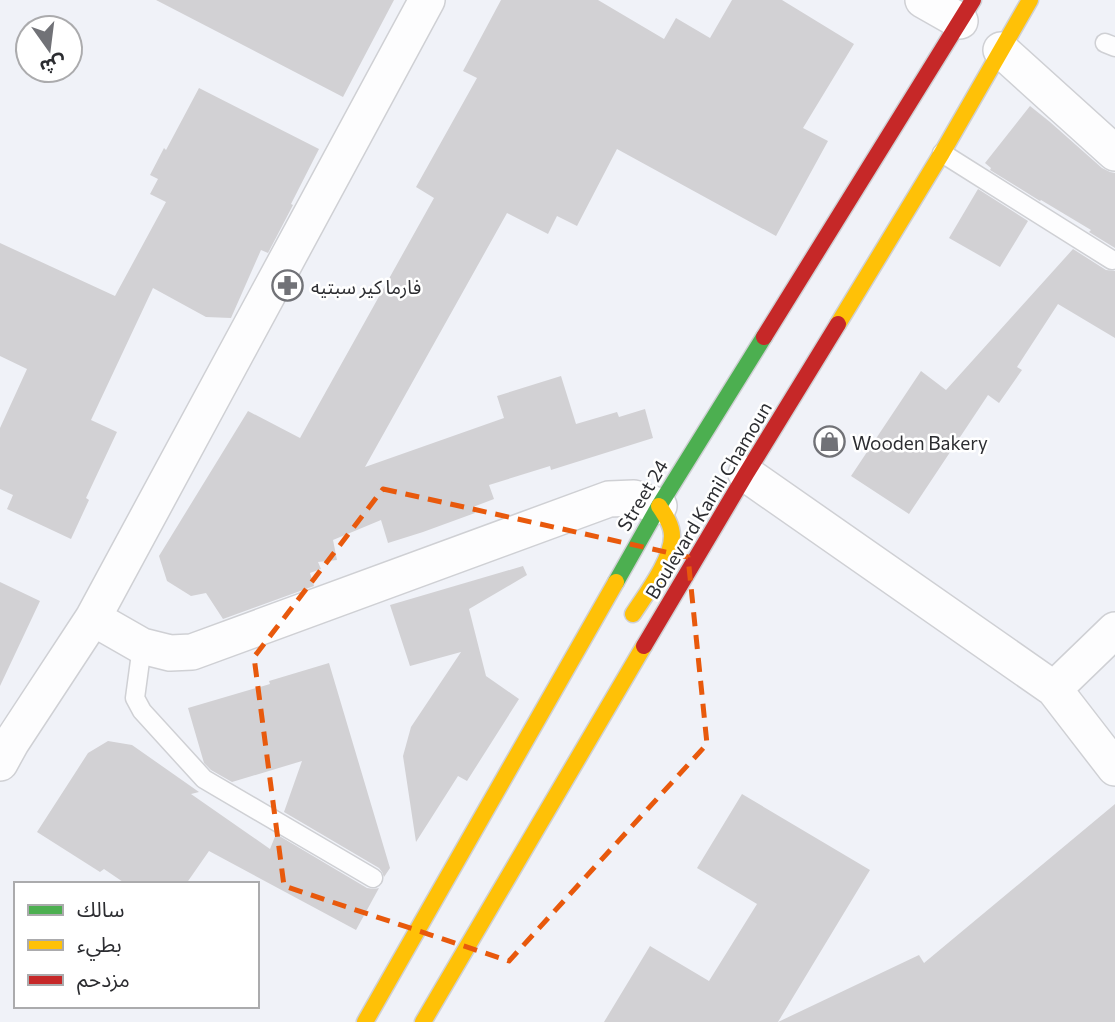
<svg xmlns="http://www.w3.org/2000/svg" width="1115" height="1022" viewBox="0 0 1115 1022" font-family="Commissioner,'Noto Sans Arabic',sans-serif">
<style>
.building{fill:#d2d1d4}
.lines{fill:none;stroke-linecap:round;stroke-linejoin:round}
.lane-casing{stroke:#cfd0d4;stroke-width:21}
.street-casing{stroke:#cfd0d4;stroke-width:38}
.fast-casing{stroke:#cfd0d4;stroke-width:19}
.slow-casing{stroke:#cfd0d4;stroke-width:19}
.jam-casing{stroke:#cfd0d4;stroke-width:19}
.lane{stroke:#fdfdfe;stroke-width:18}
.street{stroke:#fdfdfe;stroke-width:35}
.fast{stroke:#4caf50;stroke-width:16}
.slow{stroke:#ffc107;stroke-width:16}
.jam{stroke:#c62828;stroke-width:16}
.marked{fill:none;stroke:#e8590c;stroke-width:5;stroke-dasharray:14 9;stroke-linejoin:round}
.labels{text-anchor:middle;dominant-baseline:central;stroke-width:5;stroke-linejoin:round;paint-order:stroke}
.poi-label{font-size:19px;fill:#2c2d31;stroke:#fff;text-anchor:start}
.street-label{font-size:19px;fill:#2c2d31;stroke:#fff}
</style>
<rect width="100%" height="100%" fill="#f0f2f8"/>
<path class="building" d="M156,0H394L343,97Z
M501,0H598L664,39L676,18L710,38L732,0H782L854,44L803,128L828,141L776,236L617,149L577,226L557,216L548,234L507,213L365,467L504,418L497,396L561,376L576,424L617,412L619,417L645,409L653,438L551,470L550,466L489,485L494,499L473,507L475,513L423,532L388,543L381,520L333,540L337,560L318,562L321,569L310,573L314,586L223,619L206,593L191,596L167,581L159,556L248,411L300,438L434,198L416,187L477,78L463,71Z
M199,88L319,149L291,204L293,205L268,253L261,250L231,318L206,317L153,288L91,420L117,432L86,498L89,500L71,539L7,509L13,495L0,489V428L27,369L0,356V243L115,296L166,202L150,194L158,179L150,175L164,148L166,150Z
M1030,106L1050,122L1102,168L1110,172L1115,173V248L1089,232L1091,230L1041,200L1040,201L990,170L991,168L985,163Z
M978,189L1028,221L1000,267L949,238Z
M1073,249L1106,270L1115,271V338L1058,304L1017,367L1022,370L999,403L988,395L909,514L851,476L921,371L946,390Z
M523,566L527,575L469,609L486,676L519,699L467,781L458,776L416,842L403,756L411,727L461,652L410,666L390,605Z
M0,582L40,601L0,686Z
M329,663L390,868L384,877L382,872L379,868L284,812L302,761L232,782L211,770L204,763L188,708L270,684L269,681Z
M108,741L132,745L199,792L191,794L270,849L276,834L367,888L374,889L379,888L356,930L209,851L186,884H126L104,869L100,872L37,832L88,753Z
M742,794L870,870L778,1022L919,955L924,963L1115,804V1022H604L650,946L709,981L757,904L697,868Z"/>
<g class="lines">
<defs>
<path id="lane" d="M1105,43L1115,47
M942,153L1112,260
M142,646L135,698L142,711L204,779L373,878"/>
<path id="street" d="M923,0L960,21
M1001,50L1115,153
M746,474L1054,689L1115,630
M93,618L142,646L170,653L192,652L609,499L634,498L659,506
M1054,689L1115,768
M0,763L11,743L93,618L427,0"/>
<path id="fast" d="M616,582L659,506L764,337"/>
<path id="slow" d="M838,324L942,153L1030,0
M633,614C646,594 672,560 672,536C672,525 665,515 659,506
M365,1022L616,582
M423,1022L644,646"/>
<path id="jam" d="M764,337L973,0
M644,646L746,474L838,324"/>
</defs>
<use href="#lane" class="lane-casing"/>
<use href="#street" class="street-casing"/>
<use href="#fast" class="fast-casing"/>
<use href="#slow" class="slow-casing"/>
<use href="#jam" class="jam-casing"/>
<use href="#lane" class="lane"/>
<use href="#street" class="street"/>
<use href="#fast" class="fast"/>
<use href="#slow" class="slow"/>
<use href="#jam" class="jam"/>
</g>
<path class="marked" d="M383,489L688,557L707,744L509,961L284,886L254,657Z"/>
<defs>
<symbol id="pharmacy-ring" viewBox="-11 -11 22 22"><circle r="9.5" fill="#fff" stroke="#717277" stroke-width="1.5"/><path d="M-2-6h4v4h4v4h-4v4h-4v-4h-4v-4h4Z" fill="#717277"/></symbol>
<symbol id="shop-ring" viewBox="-11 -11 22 22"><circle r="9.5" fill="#fff" stroke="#717277" stroke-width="1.5"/><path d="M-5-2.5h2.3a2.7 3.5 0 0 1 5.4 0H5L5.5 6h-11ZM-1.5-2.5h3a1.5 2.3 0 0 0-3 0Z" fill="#717277"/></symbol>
</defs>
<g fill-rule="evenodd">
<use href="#pharmacy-ring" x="270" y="268" width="35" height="35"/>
<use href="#shop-ring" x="812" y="424" width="35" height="35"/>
</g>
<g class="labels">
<g class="poi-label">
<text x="311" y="286">فارما كير سبتيه</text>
<text x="852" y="442">Wooden Bakery</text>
</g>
<g class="street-label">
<text transform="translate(642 495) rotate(-59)">Street 24</text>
<text transform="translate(708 500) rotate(-59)">Boulevard Kamil Chamoun</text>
</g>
</g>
<rect x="14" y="882" width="245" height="126" fill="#ffffff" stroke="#ababad" stroke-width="2"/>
<rect x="28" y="905" width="35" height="10" fill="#4caf50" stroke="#ababad" stroke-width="2"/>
<text x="77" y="917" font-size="21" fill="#2c2d31">سالك</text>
<rect x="28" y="940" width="35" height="10" fill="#ffc107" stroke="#ababad" stroke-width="2"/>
<text x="77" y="952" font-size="21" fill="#2c2d31">بطيء</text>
<rect x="28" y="975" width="35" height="10" fill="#c62828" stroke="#ababad" stroke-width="2"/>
<text x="77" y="987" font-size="21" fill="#2c2d31">مزدحم</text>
<g transform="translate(49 49) rotate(166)"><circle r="33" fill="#ffffff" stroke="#ababad" stroke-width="2"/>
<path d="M0-5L12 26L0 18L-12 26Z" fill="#717277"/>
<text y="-10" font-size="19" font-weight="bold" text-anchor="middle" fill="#2c2d31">ش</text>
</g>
</svg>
